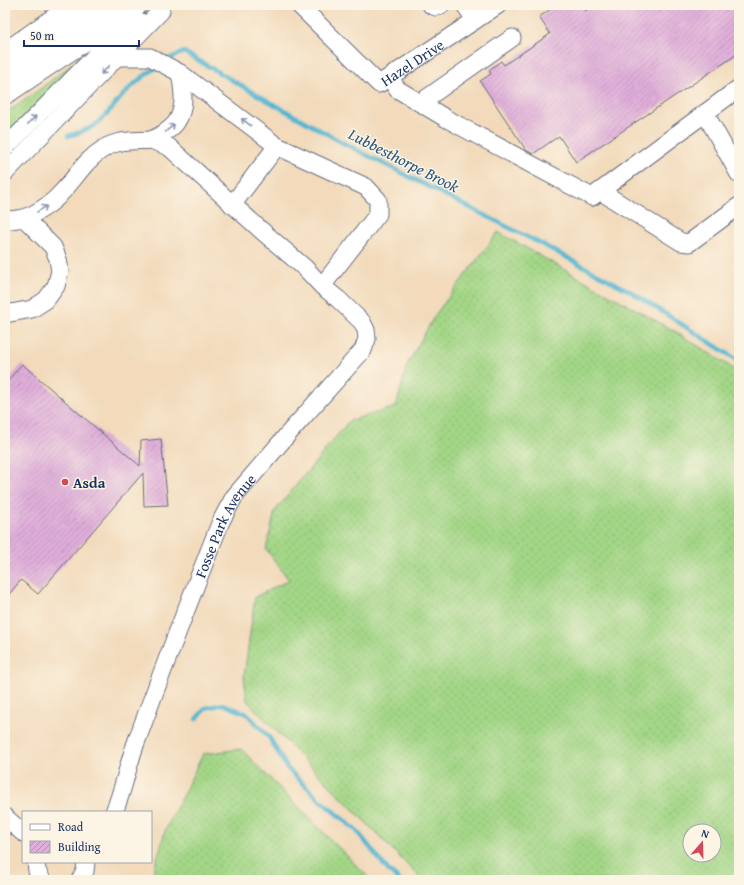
<svg xmlns="http://www.w3.org/2000/svg" width="744" height="885" viewBox="0 0 744 885" font-family="'Gentium Book Plus',serif">
<style>
.grass{fill:url(#grass-dots);stroke:#5f8272;fill-rule:evenodd}
.lines{fill:none;stroke-linecap:round;stroke-linejoin:round}
.stream{stroke:#52b6d1;stroke-width:4.5}
.building{fill:url(#building-hatch)}
.minor-casing{stroke:#666b7f;stroke-width:19}
.major-casing{stroke:#666b7f;stroke-width:24}
.minor{stroke:#fff;stroke-width:17}
.major{stroke:#fff;stroke-width:22}
.oneway{stroke:#8d97ae}
.poi-dot{fill:#d1495b;stroke:#fcf5e5;stroke-width:1.5}
.labels{text-anchor:middle;dominant-baseline:central;stroke-width:3;stroke-linejoin:round;paint-order:stroke}
.street-label{font-size:15px;fill:#1b2f5e;stroke:#fcf5e5}
.poi-label{font-size:15px;font-weight:bold;fill:#1b2f5e;stroke:#fcf5e5;text-anchor:start}
.water-label{font-size:16px;font-style:italic;fill:#2c5880;stroke:#fcf5e5}
</style>
<defs>
<pattern id="grass-dots" width="8" height="8" patternUnits="userSpaceOnUse"><rect width="8" height="8" fill="#a3d686"/><path d="M2 2h.1M6 6h.1" fill="none" stroke="#8cb876" stroke-width="1.8" stroke-linecap="round"/></pattern>
<pattern id="building-hatch" width="6" height="6" patternUnits="userSpaceOnUse"><rect width="6" height="6" fill="#e0aeda"/><path d="M-1 1l2-2M0 6l6-6M5 7l2-2" fill="none" stroke="#b58eb4"/></pattern>
</defs>
<rect width="100%" height="100%" fill="#fcf5e5"/>
<filter id="ink" filterUnits="userSpaceOnUse"><feTurbulence type="fractalNoise" baseFrequency=".025" numOctaves="2"/><feDisplacementMap in="SourceGraphic" scale="8" xChannelSelector="R" yChannelSelector="G"/><feConvolveMatrix kernelMatrix="1 2 1 2 8 2 1 2 1" color-interpolation-filters="sRGB"/></filter>
<filter id="wash" filterUnits="userSpaceOnUse"><feTurbulence type="fractalNoise" baseFrequency=".012" numOctaves="4" result="noise"/><feDisplacementMap in="SourceGraphic" scale="16" xChannelSelector="R" yChannelSelector="G"/><feGaussianBlur stdDeviation="0.9" result="paint"/><feColorMatrix in="noise" values="0 0 0 0 0 0 0 0 0 0 0 0 0 0 0 0 0 1.4 0 .05"/><feComposite in="paint" operator="in"/></filter>
<g filter="url(#wash)">
<rect width="100%" height="100%" fill="#f2dabb"/>
<path class="grass" d="M99,44L5,137V113L25,100Z
M498,232L676,332L739,372V880H422L247,701L244,677L255,597L289,580L266,549L275,511L349,421L396,407L407,365L435,315ZM690,831H714V855H690Z
M241,749L371,880H151L165,831L203,754Z"/>
<g class="lines">
<path class="stream" d="M166,60L184,52L254,93L345,144L549,248L630,291L739,361
M68,136C76,134 84,131 92,127C106,118 115,103 127,91C136,82 147,73 159,66
M196,719L206,708L223,704L247,714L269,737L287,768L321,801L356,830L388,870L399,880"/>
</g>
<g id="blocks">
<path class="building" d="M557,5H582L586,11L594,5H739V53L576,162L559,136L533,154L526,150L480,81L491,74L489,70L501,61L504,65L550,34L539,17Z
M22,364L140,466L141,441L161,439L168,505L144,506L143,473L38,594L21,580L5,599V384Z"/>
</g>
</g>
<g filter="url(#ink)">
<use href="#blocks" fill-opacity="0" stroke="#666b7f" stroke-width="1"/>
<g class="lines">
<defs>
<g id="minor">
<path id="s1" d="M299,5L379,84L498,5"/>
<path d="M431,5L436,7L441,5"/>
<path d="M465,5L475,20"/>
<path d="M5,51L71,5"/>
<path d="M118,57H150L180,73L277,146L366,187L378,200V214L322,286"/>
<path d="M390,77L397,89L447,119L592,197L739,88"/>
<path d="M420,103L512,38"/>
<path d="M705,113L739,174"/>
<path d="M5,148L101,50L135,25L141,22"/>
<path d="M5,173L161,11"/>
<path d="M600,191L681,242L689,243L739,206"/>
<path d="M232,205L277,146"/>
<path d="M5,220C9,220 13,220 17,219C31,218 52,204 61,193C75,179 85,160 103,149C108,145 122,141 129,141C136,140 143,141 150,140C158,138 173,128 177,121C186,107 183,89 180,73"/>
<path d="M5,314L32,309L46,300L56,286L60,271L58,259L53,247L24,218"/>
<path id="s2" d="M114,812C124,789 128,763 137,740C164,666 192,594 221,521L234,497L288,434L363,350L367,339L366,330L362,322L338,299L322,286L305,268L262,231L169,147L151,140"/>
<path d="M5,817L23,833"/>
<path d="M36,862L37,871L42,880"/>
<path d="M80,880L85,871L86,862"/>
</g>
<path id="major" d="M5,70L102,5
M5,93L136,5"/>
</defs>
<use href="#minor" class="minor-casing"/>
<use href="#major" class="major-casing"/>
<use href="#minor" class="minor"/>
<use href="#major" class="major"/>
</g>
<defs><path id="oneway-shaft" d="M-6 0H5M1.5-3L5.5 0L1.5 3" fill="none" stroke-width="1.6" stroke-linecap="round" stroke-linejoin="round"/></defs>
<g class="oneway">
<use href="#oneway-shaft" transform="translate(105 70) rotate(134)"/>
<use href="#oneway-shaft" transform="translate(32 120) rotate(-46)"/>
<use href="#oneway-shaft" transform="translate(246 122) rotate(-143)"/>
<use href="#oneway-shaft" transform="translate(170 128) rotate(-40)"/>
<use href="#oneway-shaft" transform="translate(42 209) rotate(-31)"/>
</g>
</g>
<circle class="poi-dot" cx="65" cy="482" r="4"/>
<g class="labels">
<g class="street-label">
<text stroke="none"><textPath href="#s1" startOffset="152">Hazel Drive</textPath></text>
<text stroke="none"><textPath href="#s2" startOffset="308">Fosse Park Avenue</textPath></text>
</g>
<g class="poi-label">
<text x="73" y="482">Asda</text>
</g>
<g class="water-label">
<text transform="translate(404 160) rotate(27)">Lubbesthorpe Brook</text>
</g>
</g>
<rect width="744" height="885" fill="none" stroke="#fcf5e5" stroke-width="20"/>
<rect x="22" y="811" width="130" height="52" fill="#fcf5e5" stroke="#a2a6af"/>
<rect x="30" y="824" width="20" height="6" fill="#ffffff" stroke="#a2a6af"/>
<text x="58" y="831" font-size="12" fill="#1b2f5e">Road</text>
<rect x="30" y="841" width="20" height="12" fill="url(#building-hatch)" stroke="#a2a6af"/>
<text x="58" y="851" font-size="12" fill="#1b2f5e">Building</text>
<g transform="translate(702 843) rotate(20)"><circle r="19" fill="#fcf5e5" stroke="#a2a6af"/>
<path d="M0-3L7 15L0 10L-7 15Z" fill="#d1495b"/>
<text y="-6" font-size="11" font-weight="bold" text-anchor="middle" fill="#1b2f5e">N</text>
</g>
<path d="M24 40v6h115v-6" fill="none" stroke="#1b2f5e" stroke-width="2"/>
<text x="30" y="40" font-size="12" fill="#1b2f5e" stroke="#fcf5e5" stroke-width="3" paint-order="stroke">50 m</text>
</svg>
